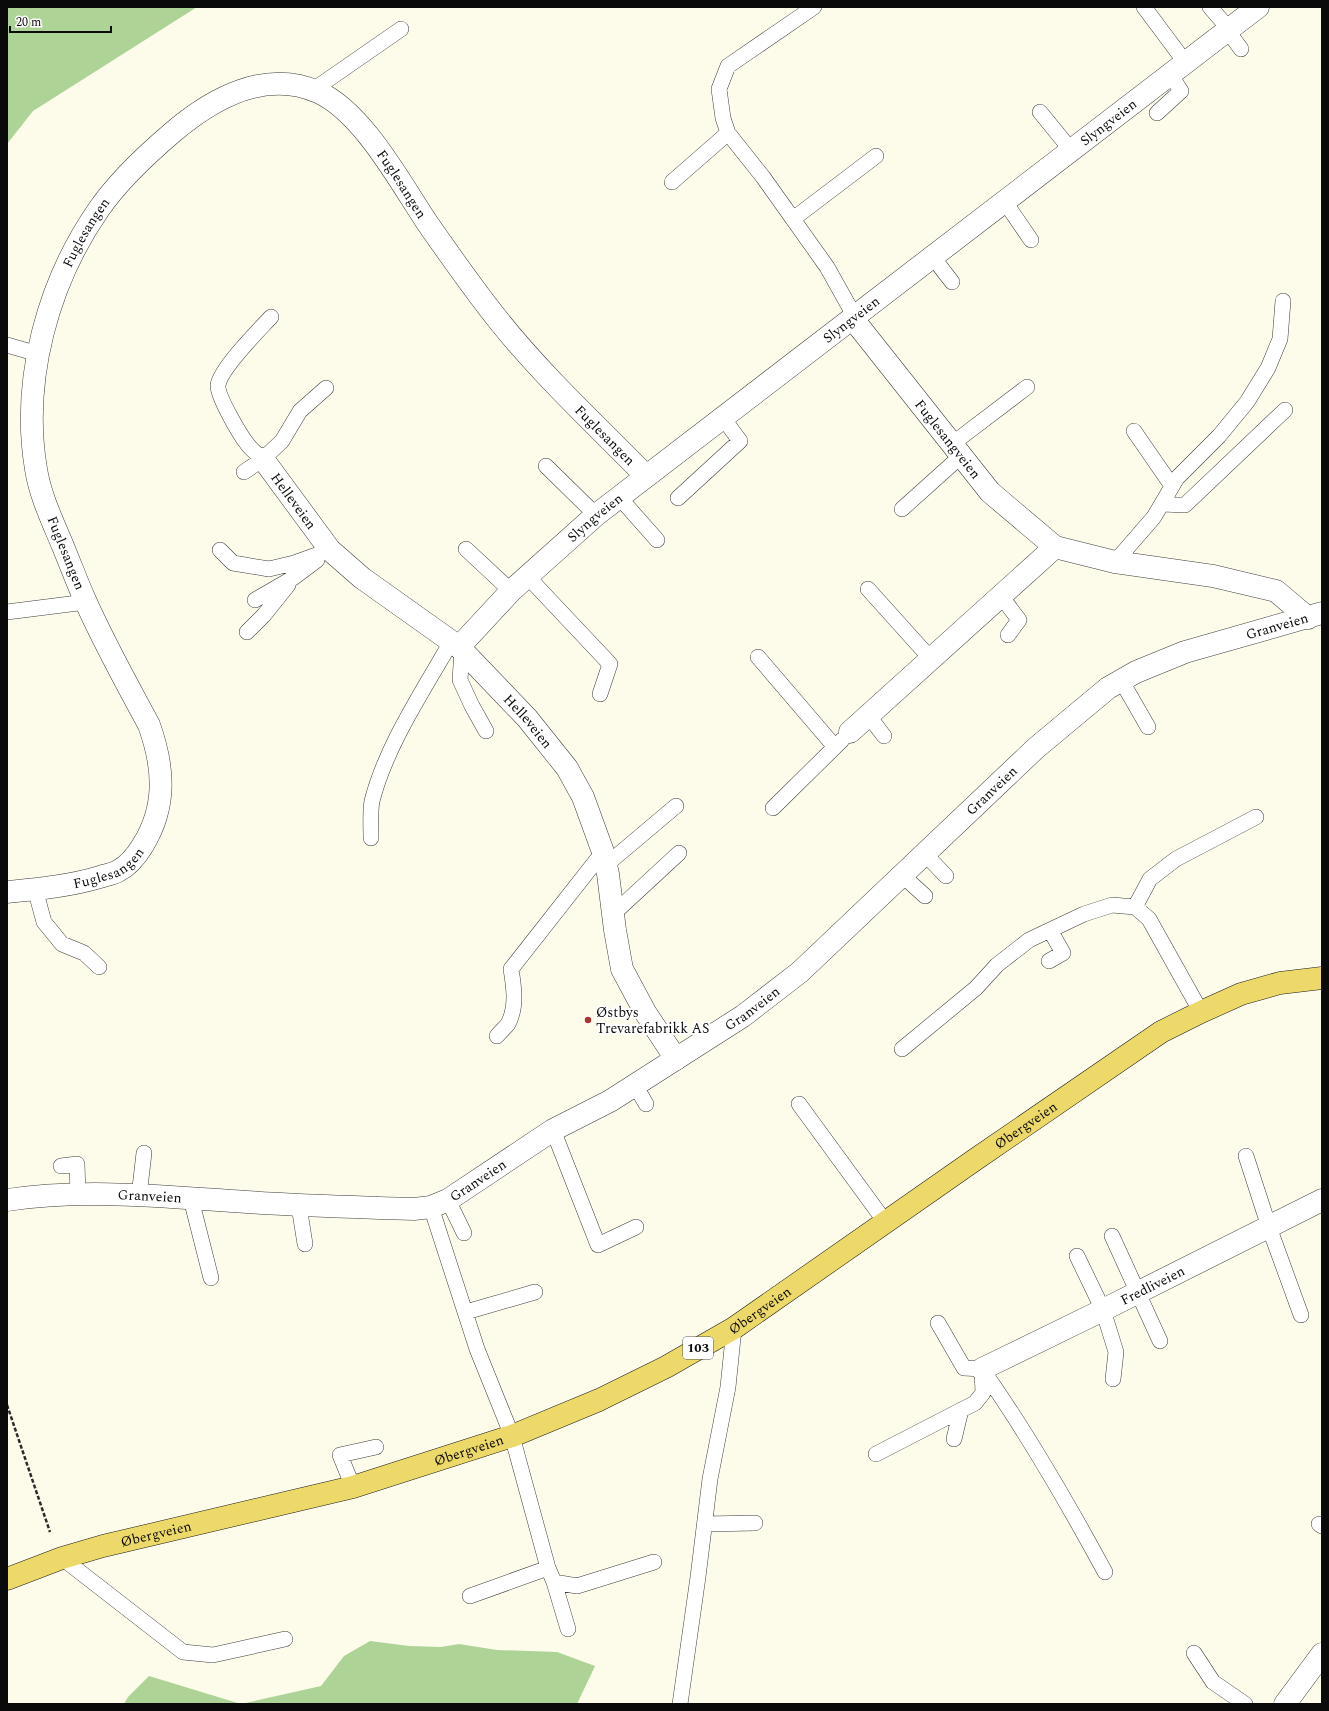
<svg xmlns="http://www.w3.org/2000/svg" width="1329" height="1711" viewBox="0 0 1329 1711" font-family="Spectral,serif">
<style>
.forest{fill:#add397}
.lines{fill:none;stroke-linecap:round;stroke-linejoin:round}
.service-casing{stroke:#3d3d3d;stroke-width:16}
.minor-casing{stroke:#3d3d3d;stroke-width:23}
.primary-casing{stroke:#1b1b1b;stroke-width:23}
.path{stroke:#2c2c2c;stroke-width:2.5;stroke-dasharray:4 2;stroke-linecap:butt}
.service{stroke:#fff;stroke-width:15}
.minor{stroke:#fff;stroke-width:22}
.primary{stroke:#edd969;stroke-width:22}
.poi-dot{fill:#ae332f;stroke:#fff;stroke-width:1.5}
.labels{text-anchor:middle;dominant-baseline:central;stroke-width:4;stroke-linejoin:round;paint-order:stroke}
.shield{fill:#fff;stroke:#545454;stroke-width:1}
.shield-label{font-size:13px;font-weight:bold;fill:#0a0a0a}
.street-label{font-size:14px;fill:#0a0a0a;stroke:#fff}
.poi-label{font-size:14px;fill:#0a0a0a;stroke:#fff;text-anchor:start}
</style>
<rect width="100%" height="100%" fill="#fdfbe9"/>
<path class="forest" d="M7,7H197L33,111L7,144Z
M370,1641L409,1646L441,1647L459,1644L497,1650L557,1652L595,1666L577,1704H124L128,1697L149,1676L241,1704L321,1686L344,1656Z"/>
<g class="lines">
<defs>
<path id="service" d="M814,7L728,66L719,89L723,118L728,133L763,177L827,267L855,317
M1144,7L1185,62
M1210,7L1229,29
M1227,30L1241,49
M313,90L401,29
M1040,112L1071,150
M1157,113L1181,91L1170,74
M672,182L728,133
M1005,202L1031,240
M793,219L876,156
M932,256L952,282
M7,345L38,354
M1134,431L1172,486
M952,444L1027,387
M263,459C258,455 252,450 248,445C240,435 217,396 218,385C221,368 258,331 271,317
M546,466L596,515
M244,472L263,459L282,441L300,411L326,388
M619,497L657,540
M678,498L740,441L723,418
M1162,504L1185,505L1285,410
M902,509L961,456
M466,549L511,591
M220,550L233,563L269,569L294,563L330,550
M1115,562L1154,517L1177,478L1219,436L1247,402L1268,368L1280,339L1283,301
M527,576L610,664L600,694
M868,589L931,659
M1001,596L1019,620L1008,635
M255,600L293,578L317,560
M7,612L86,602
M247,632L264,615L288,585
M462,650L460,680L472,706L486,731
M758,657L835,747
M1121,680L1148,727
M868,715L884,736
M773,808L842,740
M371,838C371,826 370,812 372,801C386,746 423,691 451,642
M925,854L946,876
M606,865L676,806
M903,876L925,896
M35,889L44,922L62,944L84,953L99,967
M1135,907L1150,879L1176,859L1256,817
M613,914L679,853
M1049,961L1063,953L1050,930
M497,1036C500,1032 505,1028 508,1024C517,1007 514,987 511,969L603,852
M902,1049L976,988L997,965L1029,940L1084,914L1112,905L1135,907L1149,919L1201,1012
M635,1085L646,1104
M799,1104L886,1223
M553,1130L598,1245L636,1227
M1246,1156L1269,1227L1301,1315
M61,1166L77,1164L78,1195
M139,1196L144,1153
M191,1199L211,1278
M448,1200L464,1233
M299,1206L305,1244
M431,1207L477,1349L512,1436L548,1568L554,1582L577,1586L654,1562
M1112,1236L1160,1341
M1077,1256L1103,1310L1116,1352L1113,1379
M466,1312L535,1292
M938,1323L964,1368L982,1369
M982,1369C1028,1434 1067,1502 1105,1572
M954,1439L961,1410
M876,1454L975,1403L983,1393L982,1370
M353,1487L340,1455L376,1447
M705,1524L755,1523
M1319,1524L1322,1526
M62,1558L183,1652L213,1655L285,1639
M554,1582L568,1629
M470,1596L548,1568
M1194,1653L1213,1682L1245,1704
M680,1704L698,1577L710,1479L728,1387L734,1328"/>
<g id="minor">
<path id="s1" d="M853,319L990,492L1055,547L1115,562L1213,576L1276,591L1308,618"/>
<path id="s2" d="M263,459L330,550L362,578L459,647L527,718L567,768L583,797L603,852L608,874L615,930L622,969L645,1012L676,1059"/>
<path id="s3" d="M459,647L511,591L596,515L1258,7"/>
<path d="M850,732L1055,547"/>
<path id="s4" d="M7,892C38,889 70,886 100,877C106,875 113,874 118,871C128,866 137,855 143,845C167,806 164,767 149,725C127,684 104,643 85,600C77,582 70,563 62,544C52,520 40,495 36,469C21,380 48,282 99,209C119,180 146,155 173,132C213,98 266,69 318,92C363,112 401,184 428,224C451,257 474,290 499,321C542,375 597,426 646,476"/>
<path id="s5" d="M7,1200C86,1188 168,1197 247,1202C303,1206 358,1207 414,1209L431,1207L448,1200L553,1130L610,1101L743,1016L800,972L1036,748L1108,688L1136,672L1185,652L1322,613"/>
<path id="s6" d="M982,1369L1103,1310L1322,1200"/>
<path d="M1285,1704L1322,1654"/>
</g>
<g id="primary">
<path id="s7" d="M7,1579L62,1558L103,1546L353,1487L512,1436L599,1400L666,1367L734,1328L976,1159L1161,1032L1201,1012L1241,994L1280,983L1322,978"/>
</g>
</defs>
<use href="#service" class="service-casing"/>
<use href="#minor" class="minor-casing"/>
<use href="#primary" class="primary-casing"/>
<path class="path" d="M7,1405L50,1532"/>
<use href="#service" class="service"/>
<use href="#minor" class="minor"/>
<use href="#primary" class="primary"/>
</g>
<circle class="poi-dot" cx="588" cy="1020" r="4"/>
<g class="labels">
<rect class="shield" x="683" y="1337" width="30" height="22" rx="3"/>
<g class="shield-label">
<text x="698" y="1348">103</text>
</g>
<g class="street-label">
<text stroke="none"><textPath href="#s3" startOffset="836">Slyngveien</textPath></text>
<text stroke="none"><textPath href="#s4" startOffset="1221">Fuglesangen</textPath></text>
<text stroke="none"><textPath href="#s4" startOffset="802">Fuglesangen</textPath></text>
<text stroke="none"><textPath href="#s3" startOffset="512">Slyngveien</textPath></text>
<text stroke="none"><textPath href="#s4" startOffset="1545">Fuglesangen</textPath></text>
<text stroke="none"><textPath href="#s1" startOffset="153">Fuglesangveien</textPath></text>
<text stroke="none"><textPath href="#s2" startOffset="52">Helleveien</textPath></text>
<text stroke="none"><textPath href="#s3" startOffset="188">Slyngveien</textPath></text>
<text transform="translate(66 553) rotate(68)">Fuglesangen</text>
<text stroke="none"><textPath href="#s5" startOffset="1463">Granveien</textPath></text>
<text stroke="none"><textPath href="#s2" startOffset="376">Helleveien</textPath></text>
<text stroke="none"><textPath href="#s5" startOffset="1127">Granveien</textPath></text>
<text stroke="none"><textPath href="#s4" startOffset="106">Fuglesangen</textPath></text>
<text stroke="none"><textPath href="#s5" startOffset="803">Granveien</textPath></text>
<text stroke="none"><textPath href="#s7" startOffset="1128">Øbergveien</textPath></text>
<text stroke="none"><textPath href="#s5" startOffset="479">Granveien</textPath></text>
<text stroke="none"><textPath href="#s5" startOffset="143">Granveien</textPath></text>
<text stroke="none"><textPath href="#s6" startOffset="190">Fredliveien</textPath></text>
<text stroke="none"><textPath href="#s7" startOffset="804">Øbergveien</textPath></text>
<text stroke="none"><textPath href="#s7" startOffset="480">Øbergveien</textPath></text>
<text stroke="none"><textPath href="#s7" startOffset="156">Øbergveien</textPath></text>
</g>
<g class="poi-label">
<text x="596" y="1012">Østbys<tspan x="596" dy="16">Trevarefabrikk AS</tspan></text>
</g>
</g>
<rect width="1329" height="1711" fill="none" stroke="#0a0a0a" stroke-width="16"/>
<path d="M10 26v6h101v-6" fill="none" stroke="#0a0a0a" stroke-width="2"/>
<text x="16" y="26" font-size="12" fill="#0a0a0a" stroke="#ffffff" stroke-width="3" paint-order="stroke">20 m</text>
</svg>
